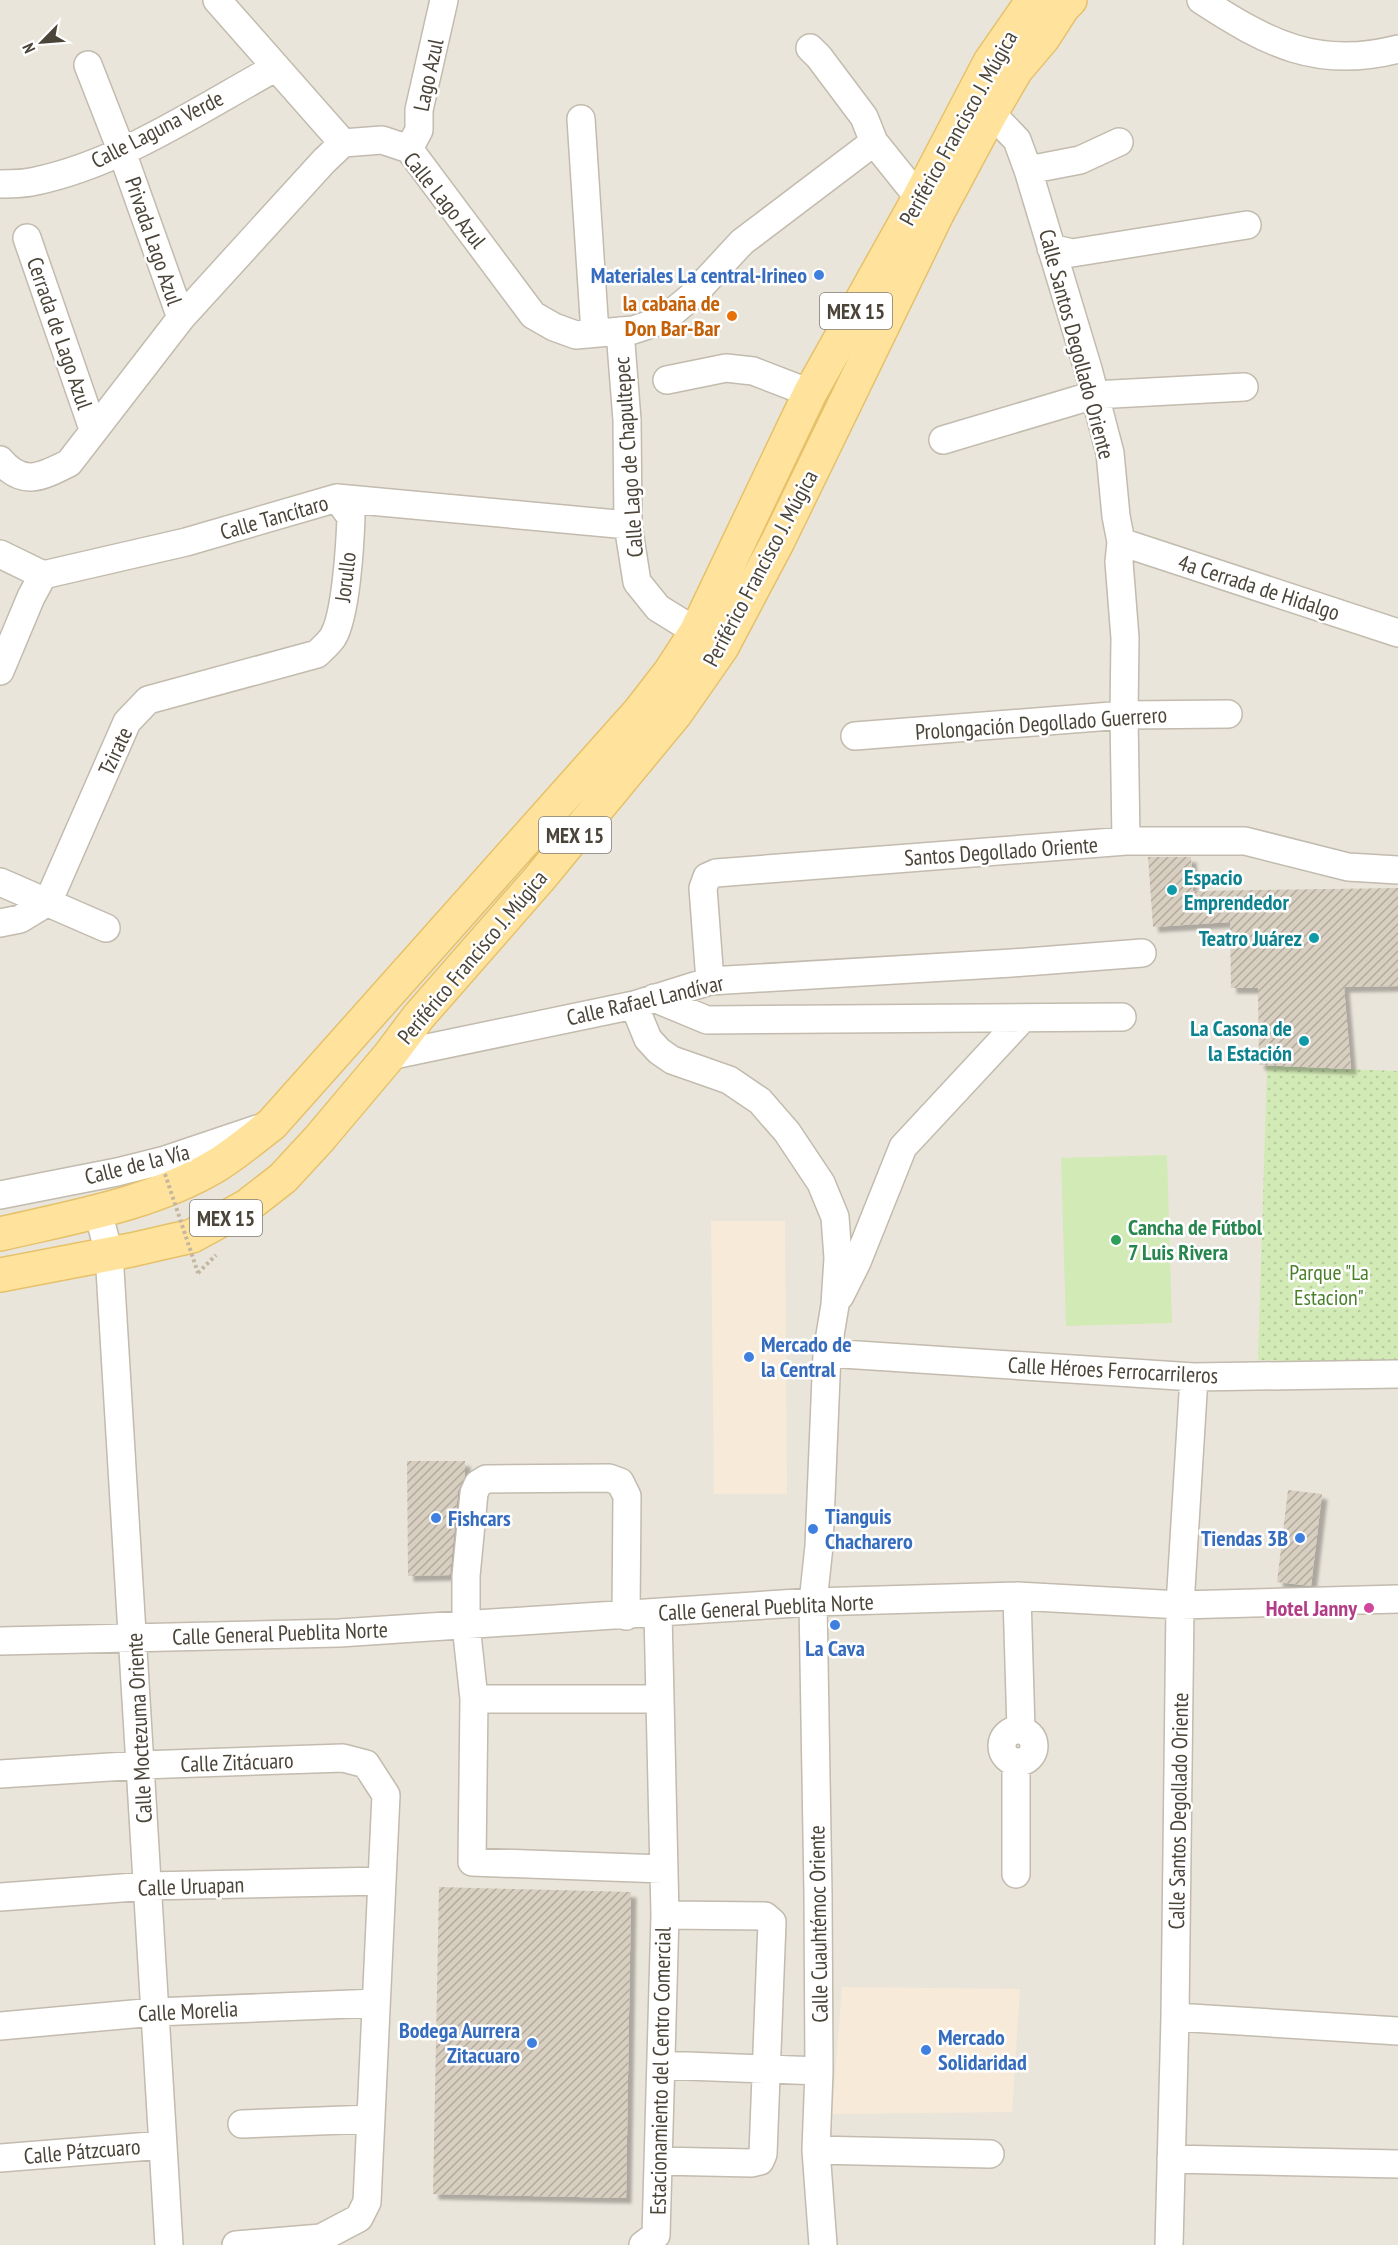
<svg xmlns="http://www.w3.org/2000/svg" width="1398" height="2245" viewBox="0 0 1398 2245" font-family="'PT Sans Narrow',sans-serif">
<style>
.residential{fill:#eae5da}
.commercial{fill:#f7ead8}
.green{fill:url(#green-dots)}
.pitch{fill:#d2eab5}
.building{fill:url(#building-hatch);filter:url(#shadow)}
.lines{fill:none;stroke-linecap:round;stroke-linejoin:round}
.minor-casing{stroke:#c2bbae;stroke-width:30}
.major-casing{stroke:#e6c16a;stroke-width:36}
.path{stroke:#c4b79f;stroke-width:4;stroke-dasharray:3 3;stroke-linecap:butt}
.minor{stroke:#fff;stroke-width:27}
.major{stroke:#ffe39c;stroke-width:33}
.path-bridge{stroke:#c4b79f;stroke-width:4;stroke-dasharray:3 3;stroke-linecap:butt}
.shop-dot{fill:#3f7fe0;stroke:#fff;stroke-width:2}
.food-dot{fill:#e8710a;stroke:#fff;stroke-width:2}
.culture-dot{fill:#0f9aa8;stroke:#fff;stroke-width:2}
.leisure-dot{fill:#2e9e5b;stroke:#fff;stroke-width:2}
.hotel-dot{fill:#d1479c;stroke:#fff;stroke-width:2}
.labels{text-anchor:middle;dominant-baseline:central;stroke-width:5;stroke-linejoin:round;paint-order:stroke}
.shield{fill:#fff;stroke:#817c74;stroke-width:1.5}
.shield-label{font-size:21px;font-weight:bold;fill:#4b4439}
.street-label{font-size:22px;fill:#4b4439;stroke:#fff}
.shop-label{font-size:22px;font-weight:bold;fill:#366cbe;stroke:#fff;text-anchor:start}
.food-label{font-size:22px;font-weight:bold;fill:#c56008;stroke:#fff;text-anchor:end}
.culture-label{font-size:22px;font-weight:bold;fill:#0d838f;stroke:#fff;text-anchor:end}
.leisure-label{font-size:22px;font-weight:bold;fill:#27864d;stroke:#fff;text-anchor:start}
.park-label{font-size:22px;fill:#4a7f2a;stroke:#fff}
.hotel-label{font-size:22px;font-weight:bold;fill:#b23c85;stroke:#fff;text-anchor:end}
</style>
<defs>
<pattern id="green-dots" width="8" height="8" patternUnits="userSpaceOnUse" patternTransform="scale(1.5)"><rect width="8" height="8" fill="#d2eab5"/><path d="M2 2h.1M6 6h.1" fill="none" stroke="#b6ca9c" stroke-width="1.8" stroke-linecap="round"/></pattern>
<pattern id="building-hatch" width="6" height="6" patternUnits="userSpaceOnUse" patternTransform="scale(1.5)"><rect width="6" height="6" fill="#d8cfc1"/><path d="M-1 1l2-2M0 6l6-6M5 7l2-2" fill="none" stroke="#b1aa9e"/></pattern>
<filter id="shadow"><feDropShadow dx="5.5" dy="5.5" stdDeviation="1.5" flood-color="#0004"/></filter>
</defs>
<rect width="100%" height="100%" fill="#f6f3ec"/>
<path class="residential" d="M0,0H1398V2245H0Z"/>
<path class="commercial" d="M711,1221H785L787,1494H714Z
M842,1987L1020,1989L1012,2112L832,2114Z"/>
<path class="green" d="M1267,1066L1398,1071V1365L1258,1360Z"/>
<path class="pitch" d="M1167,1155L1172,1323L1066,1326L1061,1158Z"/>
<path class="building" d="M1148,857H1191L1193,891L1398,888V986L1344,987L1351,1069L1259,1065L1258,988H1231L1230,922L1153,927Z
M407,1461H465V1476L458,1491L450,1575L408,1576Z
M1288,1490L1322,1494L1311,1586L1277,1582Z
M439,1887L631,1892L626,2198L433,2194Z"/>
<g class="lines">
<defs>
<path id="minor" d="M217,0L343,143
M1201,0C1267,43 1318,70 1398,49
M810,48L819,57L864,117L874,142L919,198
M88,65L122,152L181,318
M991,113L1017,140L1028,170L1088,369L1110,453L1116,516L1121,542L1119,562L1125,638L1124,715L1126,841
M581,119L595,333
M409,149L419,130V110L444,0
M1028,170L1080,160L1119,142
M0,184C12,184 25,184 36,181C121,163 200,109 275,68
M27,238L93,429
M1051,248L1072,253L1247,225
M620,331L627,420L628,525L637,582L658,608L713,642
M667,380L726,368L753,371L810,393
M943,440L1094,395L1244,387
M0,460C23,487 41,477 69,463L181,318L324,161L343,143L382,140L409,149L533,315L554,327L576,335L633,330L663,320L691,297L742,242L874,142
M1121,542L1398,633
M0,554L43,575L186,542L337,498L628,525
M0,671L31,597L43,575
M855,736L1124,715L1228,714
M0,882L106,928
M0,923L20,919L48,902L127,722L148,700L317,654C322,649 329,643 333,637C346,615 350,545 351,517L337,498
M710,981L703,888L707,877L716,873L1126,841H1245L1348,867L1398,870
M654,998L707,1020L1122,1017
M634,1005L648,1039L659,1051L672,1060L729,1080L760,1101L787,1132L821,1183L835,1217L838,1258L835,1305L827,1353L819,1546L813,1602L818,1893L819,2071L816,2150L823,2245
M389,1056L634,1005L710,981L1012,963L1142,953
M0,1195L117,1172L165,1160L257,1129
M98,1212L109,1253L169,2245
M840,1296L857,1262L903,1147L1023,1018
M827,1353L1194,1377L1398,1374
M1017,1596L1021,1730
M626,1616L627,1496L620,1482L609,1478L486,1479L478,1484L474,1493L466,1576V1625L474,1699L472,1862L663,1869
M0,1641L339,1633L813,1602L1017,1596L1180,1605L1398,1599
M474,1699H660
M1002 1746a16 16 0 1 1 32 0a16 16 0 1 1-32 0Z
M0,1774L141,1765L343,1758L366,1764L386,1795L367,2202L359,2218L321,2238L236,2245
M1016,1874V1762
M0,1897L148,1886L382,1881
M1175,2017L1398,2031
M0,2026L155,2012L376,2003
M661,2065L819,2071
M242,2124L371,2119
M816,2150L990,2154
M0,2158L163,2145
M1171,2159L1398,2164
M658,2161L752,2163L760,2161L763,2154L772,1922L765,1916L665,1915
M643,2245L656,2235L665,1915L658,1613
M1169,2245L1175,2017L1180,1605L1194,1377"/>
<path id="major" d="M0,1234C73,1217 152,1204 217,1165C236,1153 254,1138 272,1124L639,712L670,672L696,632L810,393L919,198L990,62L1033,0
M0,1275L131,1250L192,1236L247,1206L283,1178L319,1139L389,1056L419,1016L539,879L676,713L722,647L778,541L937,214L991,113L1016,70L1043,38L1063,7L1070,0"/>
</defs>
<use href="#minor" class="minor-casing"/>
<use href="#major" class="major-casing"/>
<path class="path" d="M198,1273L216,1255"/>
<use href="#minor" class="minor"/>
<use href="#major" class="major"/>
<path class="path-bridge" d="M165,1174L198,1273"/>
</g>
<g class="shop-dot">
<circle cx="819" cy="275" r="6"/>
<circle cx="749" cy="1357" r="6"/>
<circle cx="436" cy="1518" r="6"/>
<circle cx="813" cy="1529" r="6"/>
<circle cx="1300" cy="1538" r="6"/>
<circle cx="835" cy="1625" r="6"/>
<circle cx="532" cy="2043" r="6"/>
<circle cx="926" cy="2050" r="6"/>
</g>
<circle class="food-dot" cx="732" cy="316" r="6"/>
<g class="culture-dot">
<circle cx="1172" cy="890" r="6"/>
<circle cx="1314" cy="938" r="6"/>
<circle cx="1304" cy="1041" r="6"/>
</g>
<circle class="leisure-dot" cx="1116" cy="1240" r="6"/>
<circle class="hotel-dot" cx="1369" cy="1608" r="6"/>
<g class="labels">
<g class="shield">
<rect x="820" y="293" width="72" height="36" rx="4.5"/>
<rect x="539" y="817" width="72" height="36" rx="4.5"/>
<rect x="190" y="1200" width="72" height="36" rx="4.5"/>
</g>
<g class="shield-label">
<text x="856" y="311">MEX 15</text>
<text x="575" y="835">MEX 15</text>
<text x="226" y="1218">MEX 15</text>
</g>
<g class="street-label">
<text transform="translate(428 75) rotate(-78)">Lago Azul</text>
<text transform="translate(958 128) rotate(-61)">Periférico Francisco J. Múgica</text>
<text transform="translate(157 129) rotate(-27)">Calle Laguna Verde</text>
<text transform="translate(445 200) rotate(51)">Calle Lago Azul</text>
<text transform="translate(154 241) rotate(71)">Privada Lago Azul</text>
<text transform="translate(60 333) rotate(71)">Cerrada de Lago Azul</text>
<text transform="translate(1077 344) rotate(75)">Calle Santos Degollado Oriente</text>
<text transform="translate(628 457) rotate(-94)">Calle Lago de Chapultepec</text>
<text transform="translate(274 517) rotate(-16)">Calle Tancítaro</text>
<text transform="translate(760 568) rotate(-62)">Periférico Francisco J. Múgica</text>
<text transform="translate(345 577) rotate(-83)">Jorullo</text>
<text transform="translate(1259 587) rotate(18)">4a Cerrada de Hidalgo</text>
<text transform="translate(1041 723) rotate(-4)">Prolongación Degollado Guerrero</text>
<text transform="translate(115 751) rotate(-65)">Tzirate</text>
<text transform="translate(1001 851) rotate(-4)">Santos Degollado Oriente</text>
<text transform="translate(472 957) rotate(-50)">Periférico Francisco J. Múgica</text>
<text transform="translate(645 1000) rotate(-13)">Calle Rafael Landívar</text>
<text transform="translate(137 1164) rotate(-14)">Calle de la Vía</text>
<text transform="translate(1113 1370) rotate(3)">Calle Héroes Ferrocarrileros</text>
<text transform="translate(766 1607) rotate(-3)">Calle General Pueblita Norte</text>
<text transform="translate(280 1633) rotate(-2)">Calle General Pueblita Norte</text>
<text transform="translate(139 1728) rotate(-93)">Calle Moctezuma Oriente</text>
<text transform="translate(237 1762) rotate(-2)">Calle Zitácuaro</text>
<text transform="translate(1178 1811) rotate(-89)">Calle Santos Degollado Oriente</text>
<text transform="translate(191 1886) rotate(-2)">Calle Uruapan</text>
<text transform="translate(818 1924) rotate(-91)">Calle Cuauhtémoc Oriente</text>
<text transform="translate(188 2011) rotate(-3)">Calle Morelia</text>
<text transform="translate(660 2071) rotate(-89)">Estacionamiento del Centro Comercial</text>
<text transform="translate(82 2151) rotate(-5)">Calle Pátzcuaro</text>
</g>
<g class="shop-label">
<text x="807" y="275" text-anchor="end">Materiales La central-Irineo</text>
<text x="761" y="1344">Mercado de<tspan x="761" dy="25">la Central</tspan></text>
<text x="825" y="1516">Tianguis<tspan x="825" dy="25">Chacharero</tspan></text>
<text x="448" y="1518">Fishcars</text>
<text x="1288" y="1538" text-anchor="end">Tiendas 3B</text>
<text x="835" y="1648" text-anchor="middle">La Cava</text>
<text x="520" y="2030" text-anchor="end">Bodega Aurrera<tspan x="520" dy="25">Zitacuaro</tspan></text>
<text x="938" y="2037">Mercado<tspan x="938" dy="25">Solidaridad</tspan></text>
</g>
<g class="food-label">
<text x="720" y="303">la cabaña de<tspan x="720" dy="25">Don Bar-Bar</tspan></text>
</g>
<g class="culture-label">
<text x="1184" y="877" text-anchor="start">Espacio<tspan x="1184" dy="25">Emprendedor</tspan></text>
<text x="1302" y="938">Teatro Juárez</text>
<text x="1292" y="1028">La Casona de<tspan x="1292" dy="25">la Estación</tspan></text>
</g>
<g class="leisure-label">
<text x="1128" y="1227">Cancha de Fútbol<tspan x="1128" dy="25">7 Luis Rivera</tspan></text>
</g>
<g class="park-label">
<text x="1329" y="1272">Parque "La<tspan x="1329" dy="25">Estacion"</tspan></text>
</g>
<g class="hotel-label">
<text x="1357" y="1608">Hotel Janny</text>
</g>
</g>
<g transform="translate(42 42) rotate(245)" stroke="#ffffff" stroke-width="4.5" paint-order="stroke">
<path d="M0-4.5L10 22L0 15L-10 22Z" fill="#4b4439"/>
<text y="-9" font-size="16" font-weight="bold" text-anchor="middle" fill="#4b4439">N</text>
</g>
</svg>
